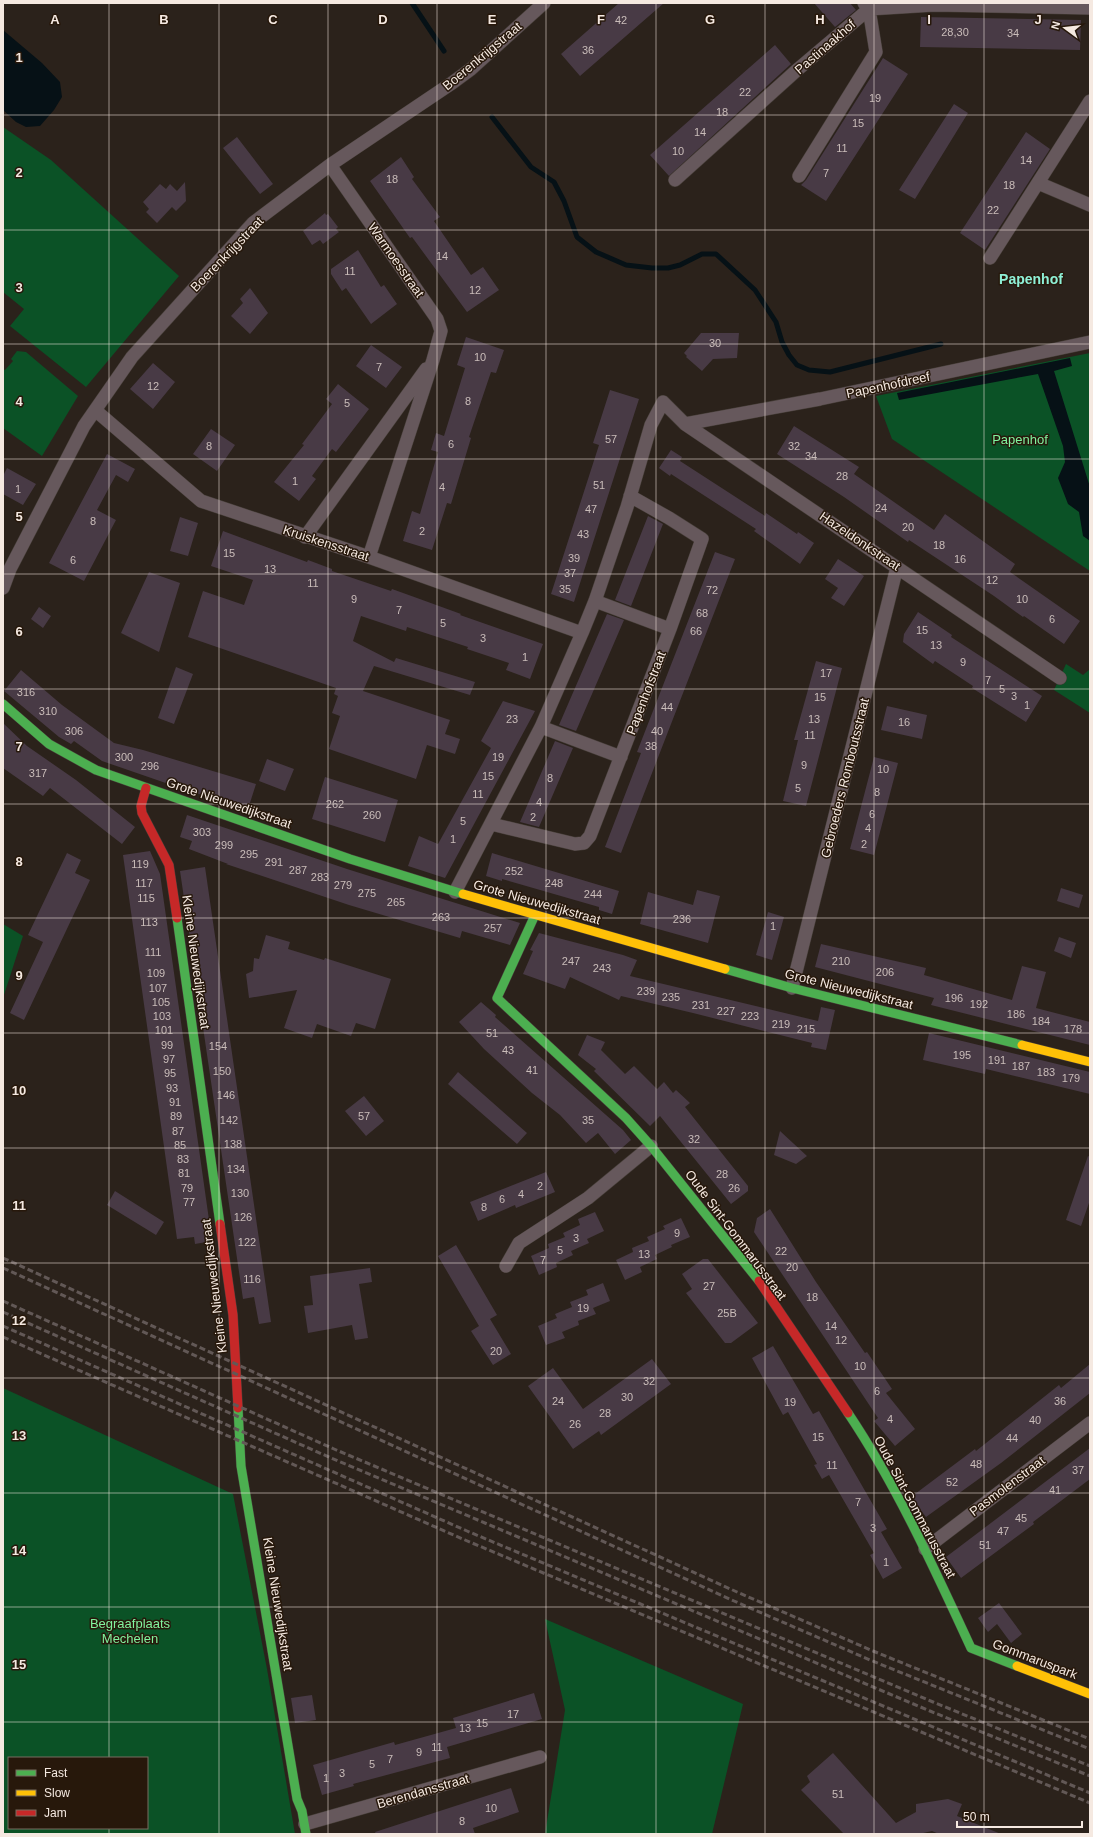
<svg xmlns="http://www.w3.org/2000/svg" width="1093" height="1837" viewBox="0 0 1093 1837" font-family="Helvetica,sans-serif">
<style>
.green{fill:#0b5226;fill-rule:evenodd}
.water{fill:#061116}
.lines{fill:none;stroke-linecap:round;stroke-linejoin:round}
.stream{stroke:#061116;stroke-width:5}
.building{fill:#483a45}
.street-casing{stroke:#463e38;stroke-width:14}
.fast-casing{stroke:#463e38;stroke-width:10}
.slow-casing{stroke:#463e38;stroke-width:10}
.jam-casing{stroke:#463e38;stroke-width:10}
.street{stroke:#66585c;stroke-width:13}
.fast{stroke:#4caf50;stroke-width:9}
.slow{stroke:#ffc107;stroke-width:9}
.jam{stroke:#c62828;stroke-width:9}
.rail{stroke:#625856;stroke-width:3;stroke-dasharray:6 3;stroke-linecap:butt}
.grid{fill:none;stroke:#f5e9e1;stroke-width:1;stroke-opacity:0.55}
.labels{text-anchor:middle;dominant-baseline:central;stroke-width:3;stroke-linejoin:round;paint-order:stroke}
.number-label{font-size:11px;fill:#cabdba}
.street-label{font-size:13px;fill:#f5e9e1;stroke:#27180b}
.park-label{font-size:13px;fill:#81f39e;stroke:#27180b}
.neighbourhood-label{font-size:14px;font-weight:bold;fill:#8ef0d7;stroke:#27180b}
.grid-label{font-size:13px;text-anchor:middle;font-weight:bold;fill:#f5e9e1;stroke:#27180b;stroke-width:3;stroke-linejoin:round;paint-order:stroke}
</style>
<rect width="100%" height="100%" fill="#2b221b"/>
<path class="green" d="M3,127L51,160L179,276L86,387L10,326L24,309L3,292Z
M17,351L26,352L78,396L42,456L3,428V369L5,370L13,361L11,359Z
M1090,353V571L892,439L876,396Z
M1066,664L1083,675L1090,669V713L1054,690Z
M3,924L23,936L3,998Z
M3,1388L233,1494L267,1669L295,1834H3ZM9,1758H147V1828H9Z
M545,1619L743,1704L712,1834H545L565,1710Z"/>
<path class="water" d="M3,30L42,63L60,82L62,97L54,110L40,126L26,127L16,122L3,110Z
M1070,358L1072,366L1054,371L1090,487V541L1083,536L1079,512L1068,504L1058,478L1065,462L1063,446L1038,374L899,400L897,393Z"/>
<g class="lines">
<path class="stream" d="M412,3L444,51
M492,117L531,167L554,182L564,201L577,237L596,252L626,265L652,268H668L680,265L702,254H716L755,290L776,322L782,342L789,355L797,365L809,370L830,372L941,344"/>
</g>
<path class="building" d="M619,3H664L580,76L561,54Z
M814,3H850L856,10L835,27Z
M921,17L1081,20L1080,50L920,47Z
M775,45L791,64L669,176L650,155Z
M883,58L908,74L826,201L801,185L806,180Z
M954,104L968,113L915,199L899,190Z
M1026,132L1050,149L985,250L960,233Z
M237,137L273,184L260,194L223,148Z
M401,157L414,177L412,179L440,217L434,221L471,275L483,267L499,290L467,312L412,237L410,238L370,181Z
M185,182L186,201L176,211L172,207L157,223L146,212L149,209L143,202L160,184L166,189L170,184L177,191Z
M325,213L326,215L328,214L338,227L336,229L339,232L323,244L320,240L312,245L303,231Z
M358,250L381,287L384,285L397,304L371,324L346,288L342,291L331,274V269Z
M250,288L268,313L250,334L231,316L243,303L240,299Z
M701,333H739L737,358L713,359L702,371L686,357L687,356L684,353Z
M466,337L504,350L496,373L491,372L469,437L471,438L451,504L447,503L432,550L403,541L412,511L420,514L438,452L431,450L436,433L444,436L465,368L457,365Z
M371,345L402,367L386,388L356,366Z
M153,363L175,382L153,409L130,389Z
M338,384L369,409L336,452L332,449L312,476L316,479L299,501L274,482L304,445L302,444L332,404L326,399Z
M610,390L639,399L574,602L551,594L599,445L593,443Z
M794,426L859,467L854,474L934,530L945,514L1015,564L1010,572L1080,621L1064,644L1024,616L1023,617L994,596L909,540L908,542L844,497L777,454Z
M211,429L235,445L217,471L193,454Z
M671,450L682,457L680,461L765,516L766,513L797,534L798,532L814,543L800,564L754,531L756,529L671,474L670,476L659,468Z
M107,454L135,469L128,482L116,475L97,510L116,520L84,581L49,563Z
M7,468L36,484L23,505L3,494V476Z
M648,516L663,524L631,606L615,600Z
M180,517L198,523L188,556L170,551Z
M223,531L307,562L308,560L332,569V571L391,591L392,589L417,598L461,614L460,615L543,644L530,679L506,670L509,663L467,649L468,647L407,627L406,631L361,616L353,641L394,662L396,658L475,682L470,695L374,666L363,691L450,720L445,734L460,739L455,754L427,745L416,779L329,749L340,716L332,713L338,696L334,694L336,688L188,637L203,591L244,605L253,580L211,566Z
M715,552L735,559L621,853L605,847L641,753L637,752Z
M838,559L864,576L844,606L831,598L838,588L825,579Z
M149,572L180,583L159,652L121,633Z
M39,607L51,616L43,628L31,619Z
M918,612L952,635L951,637L1042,696L1026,722L972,688L973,686L935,661L933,664L903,642L904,634Z
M607,614L624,620L576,731L559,725Z
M816,661L842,668L806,806L783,801L798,740H794Z
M176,667L193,674L174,724L158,718Z
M21,670L62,705L114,743L143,750L256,784L248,809L186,790L102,761L74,741L71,744L59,737L4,691Z
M503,701L535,711L445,878L408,866L419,836L438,844L491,748L481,741Z
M887,706L927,715L922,739L881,730Z
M3,723L27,746L76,780L135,827L122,844L50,788L43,796L3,768Z
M555,741L573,748L539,827L520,822Z
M874,757L898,763L874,855L850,849Z
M267,759L294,769L285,791L259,781Z
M325,777L398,800L385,842L312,819Z
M187,815L347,869L520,923L510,945L462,931L460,938L349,905L226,864H228L189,849L192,841L180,837Z
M150,851L160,874L212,1241L195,1244L194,1237L177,1239L123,855Z
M67,853L81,860L75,873L90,880L24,1020L10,1013L43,942L28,935Z
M492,853L619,891L612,914L599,910V907L502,879V881L486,876Z
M205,867L271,1322L259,1324L254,1297L243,1299L180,871Z
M1061,888L1083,895L1079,908L1057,901Z
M697,890L720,896L708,943L640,924L648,892L693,905Z
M768,912L784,917L772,960L756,955Z
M539,933L623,955L637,960L630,976L818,1021L821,1007L835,1010L826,1050L811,1047L812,1043L693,1013L621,996L619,1000L570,977L565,989L523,974L533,951L530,950Z
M266,935L290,942L288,949L324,960L325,958L391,979L375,1029L356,1023L351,1036L317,1024L312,1038L284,1028L297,990L249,998L246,974L253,971L254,958L259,959Z
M1059,937L1076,943L1071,958L1054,951Z
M821,944L926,968L924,975L1012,1000L1022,966L1046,972L1036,1008L1090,1022V1045L931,1005L934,998L815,967Z
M481,1002L496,1015L495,1017L623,1130L631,1140L615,1154L598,1133L586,1143L560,1115L532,1093L484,1049L459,1022Z
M929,1033L1090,1072V1094L986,1069L985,1074L923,1060Z
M587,1035L605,1042L601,1050L625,1074L634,1066L657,1089L664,1082L673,1093L676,1090L690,1103L685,1107L748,1186V1191L731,1204L660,1116L650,1126L594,1071L596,1069L578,1055Z
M458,1072L527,1133L517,1144L448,1084Z
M364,1096L384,1121L366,1136L345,1111Z
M780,1131L807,1156L796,1164L774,1155Z
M1088,1156L1090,1157V1200L1081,1226L1066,1220Z
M546,1172L555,1192L516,1208L515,1205L478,1221L470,1202Z
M115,1191L164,1222L156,1235L107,1205Z
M770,1209L816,1282L865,1353L867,1352L892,1389L886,1393L915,1429L895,1446L874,1421L878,1418L754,1232L757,1218Z
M595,1212L604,1231L587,1239L589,1243L571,1251L573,1255L556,1263L557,1267L539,1275L531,1256L549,1248L548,1244L565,1237L563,1233L580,1225L578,1219Z
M681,1218L690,1237L671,1245L672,1247L655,1255L657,1259L640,1267L642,1272L625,1280L616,1260L633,1252L632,1248L649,1241L647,1237L665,1229L663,1226Z
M456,1245L497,1315L490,1319L511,1354L493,1365L471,1331L479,1326L438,1256Z
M703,1259H708L758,1323L731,1343H725L686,1293L692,1289L682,1274Z
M370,1268L372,1282L359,1284L368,1338L355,1340L352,1325L308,1333L304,1306L313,1305L310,1276Z
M603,1283L610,1301L593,1308L596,1314L578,1321L579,1325L562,1332L565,1338L546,1345L538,1326L557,1318L555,1314L572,1307L570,1302L588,1295L586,1290Z
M773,1346L813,1414L819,1411L887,1529L881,1532L902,1568L883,1579L870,1555L874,1553L829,1475L822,1479L814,1465L817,1464L788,1412L783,1415L752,1358Z
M652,1359L671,1384L601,1435L599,1431L573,1449L528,1386L553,1368L583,1409Z
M1090,1364V1393L1001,1463L926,1517L911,1497L975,1449L976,1451L1059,1385L1061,1388Z
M1090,1448V1479L1033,1522L1034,1524L961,1578L946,1557Z
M999,1603L1022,1634L1011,1643L997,1624L988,1632L978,1618Z
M534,1693L542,1719L447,1747L450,1758L353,1784L354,1786L322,1795L313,1765L394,1742L395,1745L456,1728L453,1718Z
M312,1695L316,1720L295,1723L291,1698Z
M833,1753L896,1823L916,1812V1804L948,1799L962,1804L957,1816L1001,1834H939L932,1831L919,1834H844L801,1790L810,1782L807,1776Z
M511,1788L519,1812L473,1828L475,1834H376L375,1832Z"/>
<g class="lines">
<defs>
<path id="street" d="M864,3L869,9L934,5L1090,8
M330,165L437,319L441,331L433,360L369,557
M799,176L876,52L869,9
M675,180L797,70L869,9
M1038,183L1090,205
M990,258L1090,101
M95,410L201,501L369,557L582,633
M685,424L820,399L1090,342
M305,537L426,369
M3,588L10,569L84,426L132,357L253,223L330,165L452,83L471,69L544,3
M595,601L670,629
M541,727L621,757
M491,824L575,844L584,843L590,836L670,629L702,539L669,518L630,496
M455,892L541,727L582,633L595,601L627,507L651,425L663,402L685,424L1060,678
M792,988L897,567
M506,1266L519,1243L588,1198L651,1146
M925,1549L1090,1423
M305,1824L540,1757"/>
<path id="fast" d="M3,704L49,744L96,770L350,859L463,894
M535,915L497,998L626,1118L651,1146L759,1281
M177,918L220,1224
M725,969L792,988L1022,1045
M238,1408L241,1466L297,1799L302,1811L306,1834
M848,1413C897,1486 934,1568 971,1648L1017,1666"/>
<path id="slow" d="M463,894L725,969
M1022,1045L1090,1062
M1017,1666L1090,1694"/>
<path id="jam" d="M146,788L141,806L142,813L169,865L177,918
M220,1224L233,1315L238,1408
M759,1281L848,1413"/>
</defs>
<use href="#street" class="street-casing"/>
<use href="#fast" class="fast-casing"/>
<use href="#slow" class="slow-casing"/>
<use href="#jam" class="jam-casing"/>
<use href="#street" class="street"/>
<use href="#fast" class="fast"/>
<use href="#slow" class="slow"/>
<use href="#jam" class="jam"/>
<path class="rail" d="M3,1258L737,1592L873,1651L1090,1739
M3,1268L734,1601L870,1660L1090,1749
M3,1301L334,1449L933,1702L1090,1766
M3,1312L331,1458L930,1711L1090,1776
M3,1326L467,1531L1090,1793
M3,1337L465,1540L1090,1803"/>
</g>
<path class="grid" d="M109,3V1758M219,3V1834M328,3V1834M437,3V1834M546,3V1834M656,3V1834M765,3V1834M874,3V1834M984,3V1834M3,115H1090M3,230H1090M3,344H1090M3,459H1090M3,574H1090M3,689H1090M3,804H1090M3,918H1090M3,1033H1090M3,1148H1090M3,1263H1090M3,1378H1090M3,1493H1090M3,1607H1090M3,1722H1090M109,1828V1834"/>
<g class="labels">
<g class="number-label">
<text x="621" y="20">42</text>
<text x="955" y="32">28,30</text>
<text x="1013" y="33">34</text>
<text x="588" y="50">36</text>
<text x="745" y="92">22</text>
<text x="875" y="98">19</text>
<text x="722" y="112">18</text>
<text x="858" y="123">15</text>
<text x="700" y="132">14</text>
<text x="842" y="148">11</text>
<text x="678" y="151">10</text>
<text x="1026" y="160">14</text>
<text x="826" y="173">7</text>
<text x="392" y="179">18</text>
<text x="1009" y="185">18</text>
<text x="993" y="210">22</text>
<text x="442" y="256">14</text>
<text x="350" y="271">11</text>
<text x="475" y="290">12</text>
<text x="715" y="343">30</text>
<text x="480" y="357">10</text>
<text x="379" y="367">7</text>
<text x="153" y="386">12</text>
<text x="468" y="401">8</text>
<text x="347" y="403">5</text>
<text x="611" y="439">57</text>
<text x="451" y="444">6</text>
<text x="209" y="446">8</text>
<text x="794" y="446">32</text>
<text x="811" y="456">34</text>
<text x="842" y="476">28</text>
<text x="295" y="481">1</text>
<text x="599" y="485">51</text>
<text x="442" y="487">4</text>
<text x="18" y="489">1</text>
<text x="881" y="508">24</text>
<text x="591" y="509">47</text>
<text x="93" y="521">8</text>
<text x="908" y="527">20</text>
<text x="422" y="531">2</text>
<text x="583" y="534">43</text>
<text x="939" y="545">18</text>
<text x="229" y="553">15</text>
<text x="574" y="558">39</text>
<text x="960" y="559">16</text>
<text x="73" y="560">6</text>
<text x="270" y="569">13</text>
<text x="570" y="573">37</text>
<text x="992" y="580">12</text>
<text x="313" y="583">11</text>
<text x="565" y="589">35</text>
<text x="712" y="590">72</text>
<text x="354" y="599">9</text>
<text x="1022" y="599">10</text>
<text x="399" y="610">7</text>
<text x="702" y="613">68</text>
<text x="1052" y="619">6</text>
<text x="443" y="623">5</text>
<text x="922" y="630">15</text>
<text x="696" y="631">66</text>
<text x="483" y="638">3</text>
<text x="936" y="645">13</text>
<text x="525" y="657">1</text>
<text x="963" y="662">9</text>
<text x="826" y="673">17</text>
<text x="988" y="680">7</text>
<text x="1002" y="689">5</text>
<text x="26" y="692">316</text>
<text x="1014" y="696">3</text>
<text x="820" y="697">15</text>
<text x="1027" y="705">1</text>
<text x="667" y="707">44</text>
<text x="48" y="711">310</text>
<text x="512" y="719">23</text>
<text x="814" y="719">13</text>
<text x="904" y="722">16</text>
<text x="74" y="731">306</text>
<text x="657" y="731">40</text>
<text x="810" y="735">11</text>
<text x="651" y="746">38</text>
<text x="124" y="757">300</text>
<text x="498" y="757">19</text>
<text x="804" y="765">9</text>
<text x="150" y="766">296</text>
<text x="883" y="769">10</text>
<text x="38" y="773">317</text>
<text x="488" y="776">15</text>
<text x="550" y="778">8</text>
<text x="798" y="788">5</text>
<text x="877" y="792">8</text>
<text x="478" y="794">11</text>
<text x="539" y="802">4</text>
<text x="335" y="804">262</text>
<text x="872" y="814">6</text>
<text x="372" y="815">260</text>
<text x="533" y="817">2</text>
<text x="463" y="821">5</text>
<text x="868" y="828">4</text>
<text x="202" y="832">303</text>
<text x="453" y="839">1</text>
<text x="864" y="844">2</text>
<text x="224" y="845">299</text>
<text x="249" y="854">295</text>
<text x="274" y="862">291</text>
<text x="140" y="864">119</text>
<text x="298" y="870">287</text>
<text x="514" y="871">252</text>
<text x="320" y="877">283</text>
<text x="144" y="883">117</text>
<text x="554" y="883">248</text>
<text x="343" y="885">279</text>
<text x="367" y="893">275</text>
<text x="593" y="894">244</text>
<text x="146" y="898">115</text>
<text x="396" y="902">265</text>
<text x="441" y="917">263</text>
<text x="682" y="919">236</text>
<text x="149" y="922">113</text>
<text x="773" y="926">1</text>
<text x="493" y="928">257</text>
<text x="153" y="952">111</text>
<text x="571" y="961">247</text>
<text x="841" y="961">210</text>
<text x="602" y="968">243</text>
<text x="885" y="972">206</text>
<text x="156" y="973">109</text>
<text x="158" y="988">107</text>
<text x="646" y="991">239</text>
<text x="671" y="997">235</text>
<text x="954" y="998">196</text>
<text x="161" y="1002">105</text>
<text x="979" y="1004">192</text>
<text x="701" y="1005">231</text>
<text x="726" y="1011">227</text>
<text x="1016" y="1014">186</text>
<text x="162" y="1016">103</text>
<text x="750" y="1016">223</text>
<text x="1041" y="1021">184</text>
<text x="781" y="1024">219</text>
<text x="806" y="1029">215</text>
<text x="1073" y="1029">178</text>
<text x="164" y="1030">101</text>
<text x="492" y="1033">51</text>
<text x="167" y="1045">99</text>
<text x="218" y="1046">154</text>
<text x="508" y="1050">43</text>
<text x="962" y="1055">195</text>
<text x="169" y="1059">97</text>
<text x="997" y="1060">191</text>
<text x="1021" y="1066">187</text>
<text x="532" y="1070">41</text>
<text x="222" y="1071">150</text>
<text x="1046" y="1072">183</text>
<text x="170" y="1073">95</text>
<text x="1071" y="1078">179</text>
<text x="172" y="1088">93</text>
<text x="226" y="1095">146</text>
<text x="175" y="1102">91</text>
<text x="176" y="1116">89</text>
<text x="364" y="1116">57</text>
<text x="229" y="1120">142</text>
<text x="588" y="1120">35</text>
<text x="178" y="1131">87</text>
<text x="694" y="1139">32</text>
<text x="233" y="1144">138</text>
<text x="180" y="1145">85</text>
<text x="183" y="1159">83</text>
<text x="236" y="1169">134</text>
<text x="184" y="1173">81</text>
<text x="722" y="1174">28</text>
<text x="540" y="1186">2</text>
<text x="187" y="1188">79</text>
<text x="734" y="1188">26</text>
<text x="240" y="1193">130</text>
<text x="521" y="1194">4</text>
<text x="502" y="1199">6</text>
<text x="189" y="1202">77</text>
<text x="484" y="1207">8</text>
<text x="243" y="1217">126</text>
<text x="677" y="1233">9</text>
<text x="576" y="1238">3</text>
<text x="247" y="1242">122</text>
<text x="560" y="1250">5</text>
<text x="781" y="1251">22</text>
<text x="644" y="1254">13</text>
<text x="543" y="1260">7</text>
<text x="792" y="1267">20</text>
<text x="252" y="1279">116</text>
<text x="709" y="1286">27</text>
<text x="812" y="1297">18</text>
<text x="583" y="1308">19</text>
<text x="727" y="1313">25B</text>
<text x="831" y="1326">14</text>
<text x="841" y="1340">12</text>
<text x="496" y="1351">20</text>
<text x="860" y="1366">10</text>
<text x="649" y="1381">32</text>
<text x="877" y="1391">6</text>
<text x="627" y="1397">30</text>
<text x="558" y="1401">24</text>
<text x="1060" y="1401">36</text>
<text x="790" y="1402">19</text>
<text x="605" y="1413">28</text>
<text x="890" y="1419">4</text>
<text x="1035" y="1420">40</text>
<text x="575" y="1424">26</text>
<text x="818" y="1437">15</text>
<text x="1012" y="1438">44</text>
<text x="976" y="1464">48</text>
<text x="832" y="1465">11</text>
<text x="1078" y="1470">37</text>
<text x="952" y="1482">52</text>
<text x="1055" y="1490">41</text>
<text x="858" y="1502">7</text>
<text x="1021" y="1518">45</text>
<text x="873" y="1528">3</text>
<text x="1003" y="1531">47</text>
<text x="985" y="1545">51</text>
<text x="886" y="1562">1</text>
<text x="513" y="1714">17</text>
<text x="482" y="1723">15</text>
<text x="465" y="1728">13</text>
<text x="437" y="1747">11</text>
<text x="419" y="1752">9</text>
<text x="390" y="1759">7</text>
<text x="372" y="1764">5</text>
<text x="342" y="1773">3</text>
<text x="326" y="1778">1</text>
<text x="838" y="1794">51</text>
<text x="491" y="1808">10</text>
<text x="462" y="1821">8</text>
</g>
<g class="street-label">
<text transform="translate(825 47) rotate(-41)">Pastinaakhof</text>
<text transform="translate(482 56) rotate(-40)">Boerenkrijgstraat</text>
<text transform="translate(227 254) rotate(-46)">Boerenkrijgstraat</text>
<text transform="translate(396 260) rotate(55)">Warmoesstraat</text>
<text transform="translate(888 385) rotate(-12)">Papenhofdreef</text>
<text transform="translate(860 541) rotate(34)">Hazeldonkstraat</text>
<text transform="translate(326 543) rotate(18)">Kruiskensstraat</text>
<text transform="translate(646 693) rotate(-69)">Papenhofstraat</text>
<text transform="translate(845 778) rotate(-76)">Gebroeders Romboutsstraat</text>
<text transform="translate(229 803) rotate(19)">Grote Nieuwedijkstraat</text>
<text transform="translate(537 902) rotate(16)">Grote Nieuwedijkstraat</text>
<text transform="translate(196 962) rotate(82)">Kleine Nieuwedijkstraat</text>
<text transform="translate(849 989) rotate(14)">Grote Nieuwedijkstraat</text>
<text transform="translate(736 1235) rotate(53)">Oude Sint-Gommarusstraat</text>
<text transform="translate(214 1286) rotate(-97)">Kleine Nieuwedijkstraat</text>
<text transform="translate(1007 1486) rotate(-37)">Pasmolenstraat</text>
<text transform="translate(915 1507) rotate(62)">Oude Sint-Gommarusstraat</text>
<text transform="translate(278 1604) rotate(81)">Kleine Nieuwedijkstraat</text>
<text transform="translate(1035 1659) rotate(21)">Gommaruspark</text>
<text transform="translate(423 1791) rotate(-16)">Berendansstraat</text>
</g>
<g class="park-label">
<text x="1020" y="439">Papenhof</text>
<text x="130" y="1623">Begraafplaats<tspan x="130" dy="15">Mechelen</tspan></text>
</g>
<g class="neighbourhood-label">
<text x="1031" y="279">Papenhof</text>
</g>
</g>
<g class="grid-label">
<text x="55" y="24">A</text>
<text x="164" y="24">B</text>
<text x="273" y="24">C</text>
<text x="383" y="24">D</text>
<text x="492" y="24">E</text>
<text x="601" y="24">F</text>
<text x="710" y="24">G</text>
<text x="820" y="24">H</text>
<text x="929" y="24">I</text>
<text x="1038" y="24">J</text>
<text x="19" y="62">1</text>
<text x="19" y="177">2</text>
<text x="19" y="292">3</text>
<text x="19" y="406">4</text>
<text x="19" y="521">5</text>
<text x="19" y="636">6</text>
<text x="19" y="751">7</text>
<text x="19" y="866">8</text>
<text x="19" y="980">9</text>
<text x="19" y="1095">10</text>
<text x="19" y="1210">11</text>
<text x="19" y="1325">12</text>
<text x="19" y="1440">13</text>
<text x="19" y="1555">14</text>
<text x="19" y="1669">15</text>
</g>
<rect width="1093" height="1837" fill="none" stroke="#f5e9e1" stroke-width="8"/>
<rect x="8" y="1757" width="140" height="72" fill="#27180b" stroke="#796c61"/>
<rect x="16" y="1770" width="20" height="6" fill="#4caf50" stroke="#796c61"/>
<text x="44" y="1777" font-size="12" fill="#f5e9e1">Fast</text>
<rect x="16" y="1790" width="20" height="6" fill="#ffc107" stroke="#796c61"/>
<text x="44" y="1797" font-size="12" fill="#f5e9e1">Slow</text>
<rect x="16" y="1810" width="20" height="6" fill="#c62828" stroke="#796c61"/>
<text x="44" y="1817" font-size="12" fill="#f5e9e1">Jam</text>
<g transform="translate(1065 28) rotate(285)" stroke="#27180b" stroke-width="3" paint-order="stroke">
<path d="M0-3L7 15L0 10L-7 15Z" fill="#f5e9e1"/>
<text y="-6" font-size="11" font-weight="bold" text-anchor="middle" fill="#f5e9e1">N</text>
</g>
<path d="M957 1821v6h125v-6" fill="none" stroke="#f5e9e1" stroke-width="2"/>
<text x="963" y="1821" font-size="12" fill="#f5e9e1" stroke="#27180b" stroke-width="3" paint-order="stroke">50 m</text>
</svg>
